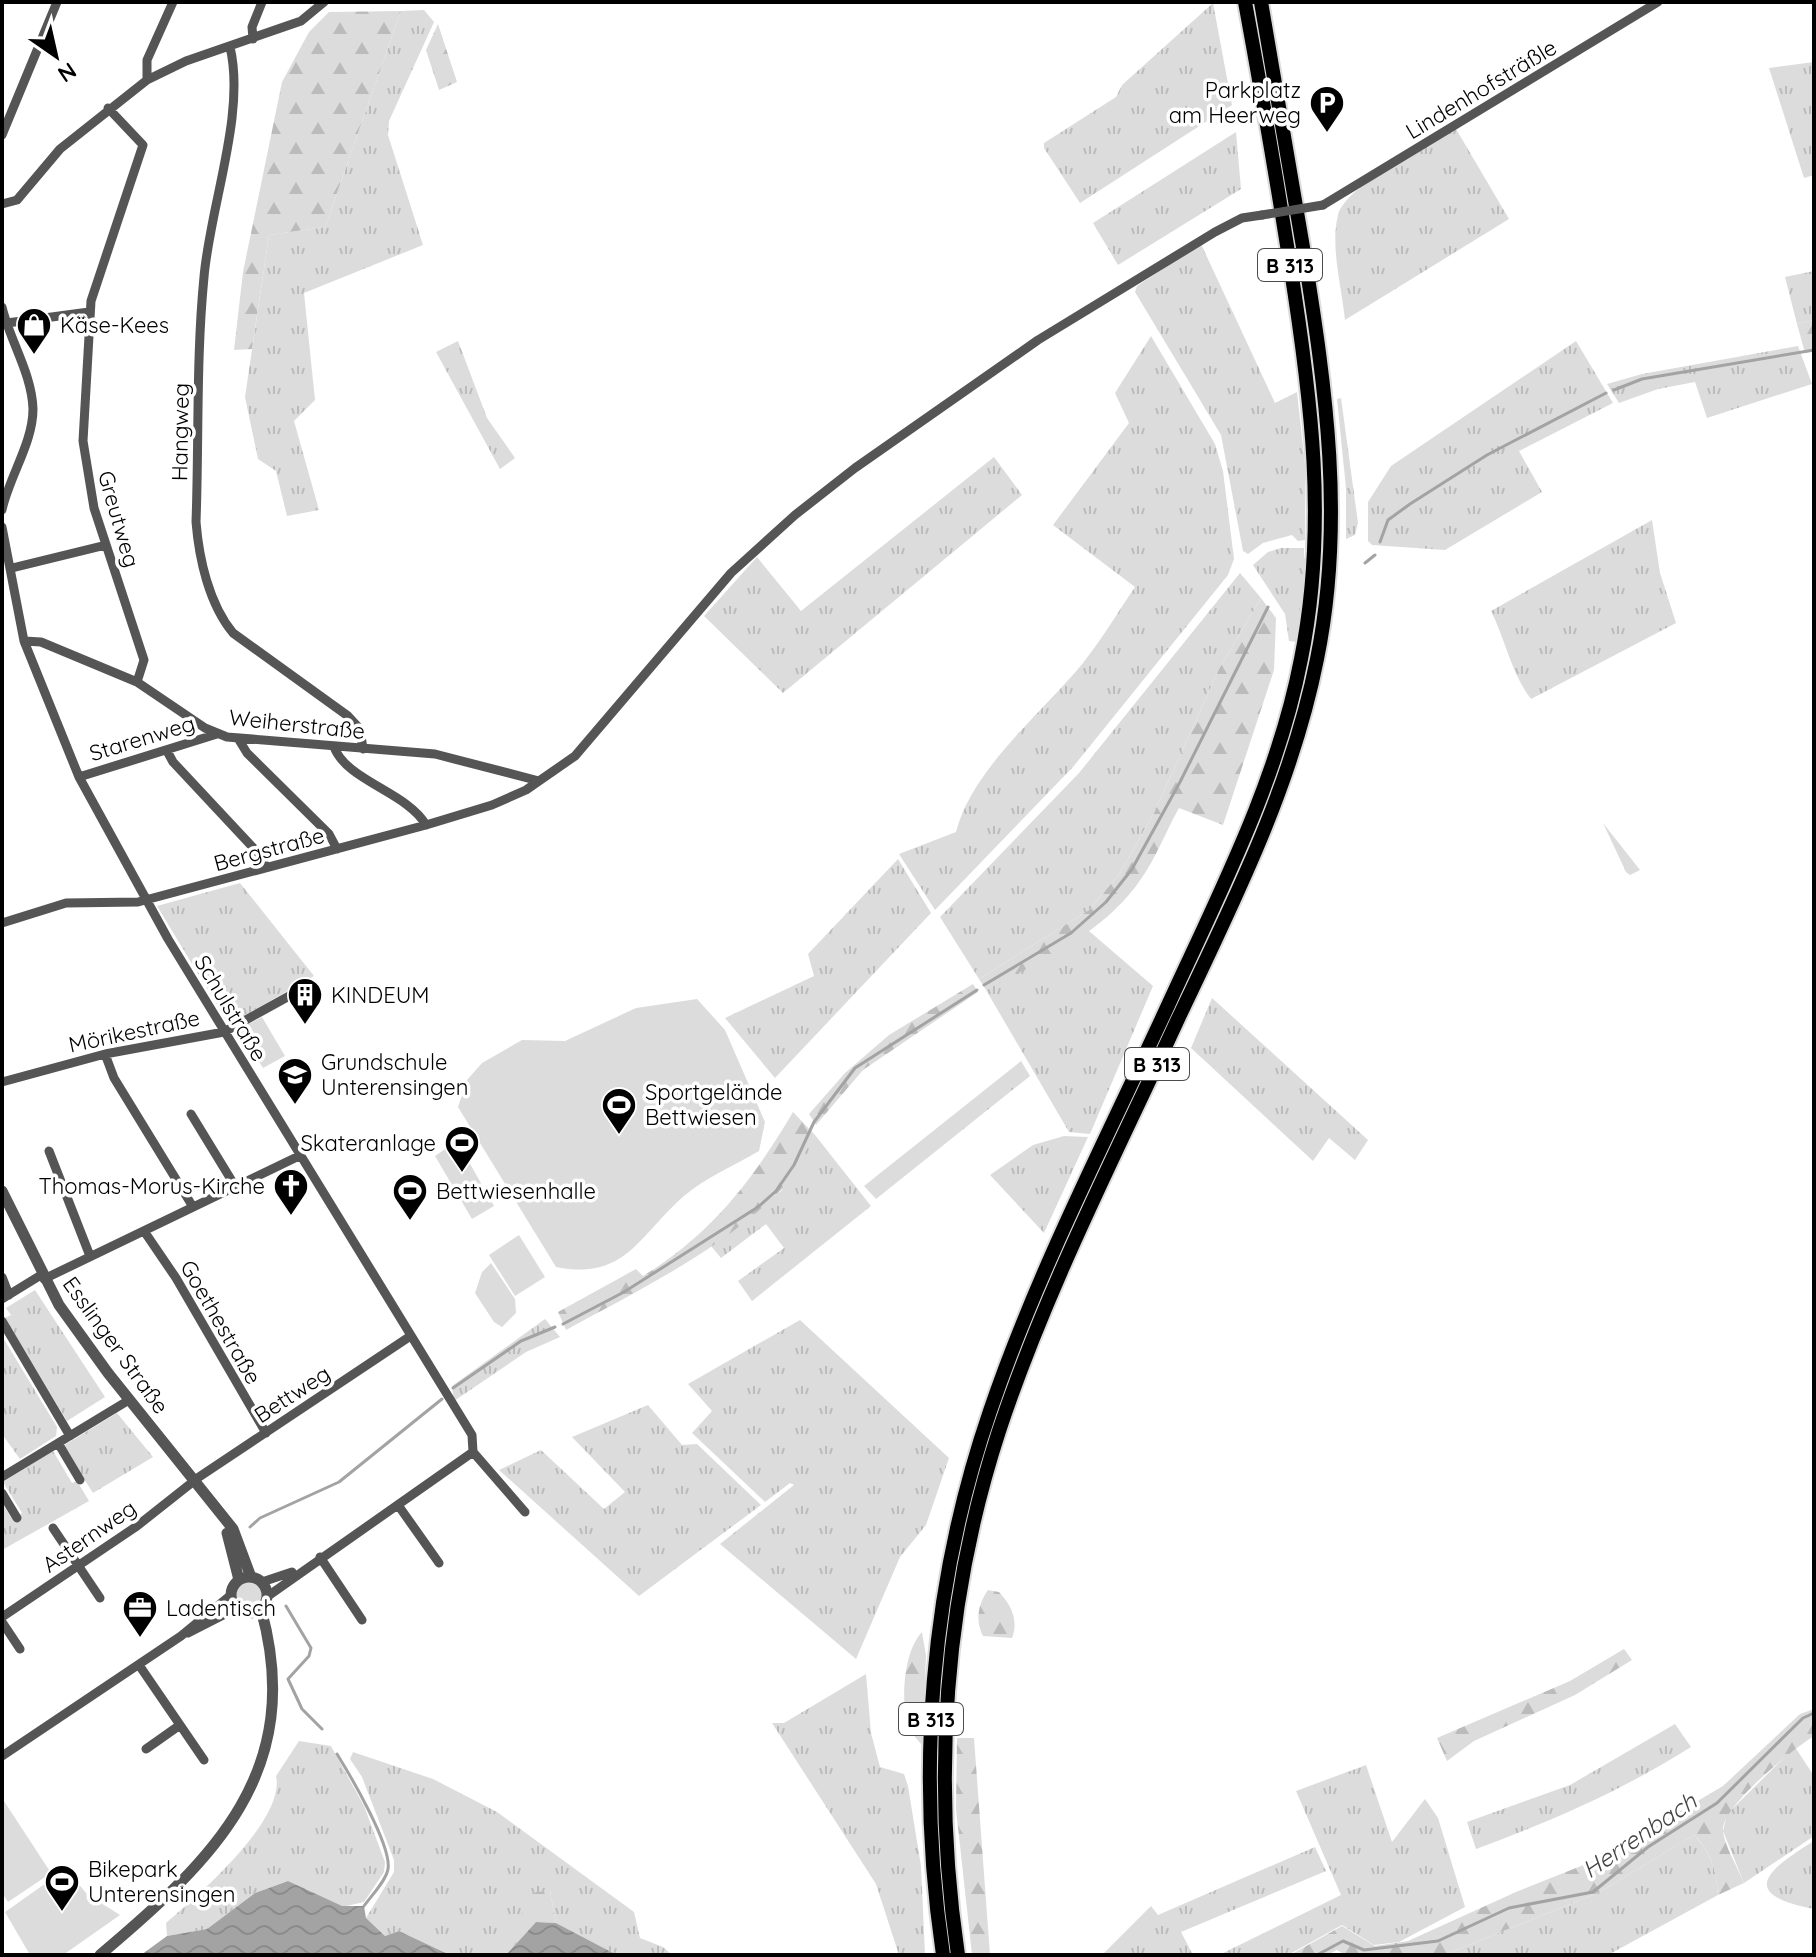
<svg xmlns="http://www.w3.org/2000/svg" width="1816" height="1957" viewBox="0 0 1816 1957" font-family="Quicksand,sans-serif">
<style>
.grass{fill:url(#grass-tufts)}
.forest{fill:url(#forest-firs)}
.park{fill:#dcdcdc}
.water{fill:url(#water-waves)}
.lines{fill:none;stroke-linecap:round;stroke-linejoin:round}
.stream{stroke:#a3a3a3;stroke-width:3}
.trunk-casing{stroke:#dbdbdb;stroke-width:18}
.minor{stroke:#555;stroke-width:9}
.tertiary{stroke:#555;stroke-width:11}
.trunk{stroke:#000;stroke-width:14}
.minor-bridge{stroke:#555;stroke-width:9}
.labels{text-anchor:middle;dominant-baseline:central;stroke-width:7;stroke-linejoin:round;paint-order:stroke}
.shield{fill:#fff;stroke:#4c4c4c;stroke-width:2}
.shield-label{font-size:20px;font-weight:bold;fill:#000}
.street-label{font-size:22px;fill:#000;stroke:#fff}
.poi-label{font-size:22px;fill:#000;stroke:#fff;text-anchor:start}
.water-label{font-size:24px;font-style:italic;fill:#444;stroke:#fff}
</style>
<defs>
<pattern id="grass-tufts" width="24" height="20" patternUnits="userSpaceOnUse" patternTransform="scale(2)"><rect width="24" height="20" fill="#dcdcdc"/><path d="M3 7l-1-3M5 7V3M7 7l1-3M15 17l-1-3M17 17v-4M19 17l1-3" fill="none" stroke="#bbb"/></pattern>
<pattern id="forest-firs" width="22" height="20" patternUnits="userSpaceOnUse" patternTransform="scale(2)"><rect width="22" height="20" fill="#dcdcdc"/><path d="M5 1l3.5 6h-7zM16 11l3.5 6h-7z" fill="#bbb"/></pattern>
<pattern id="water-waves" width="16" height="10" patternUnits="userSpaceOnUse" patternTransform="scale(2)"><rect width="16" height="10" fill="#a3a3a3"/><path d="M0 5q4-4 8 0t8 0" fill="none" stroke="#8b8b8b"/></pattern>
</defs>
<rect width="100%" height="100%" fill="#fff"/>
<path class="grass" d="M1213,3L1232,105L1080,203L1044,148V143L1116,97L1122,85Z
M424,10L434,22L389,121L388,135L423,245L304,293L315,400L294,421L319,510L287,516L276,471L258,459L245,397L269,235L325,227L401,11Z
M1814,62V175L1804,178L1769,68Z
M1456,129L1509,219L1345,320C1342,288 1330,247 1338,215C1347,184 1427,147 1456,129Z
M1236,132L1241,189L1118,265L1093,223Z
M1201,244L1275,403L1297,392L1305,465V540L1298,541L1292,535L1263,543L1248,554L1243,551L1221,435L1135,292L1137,286Z
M1814,271V320L1797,324L1785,277Z
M1151,336L1215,444L1223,471L1234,559L1228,575L1073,767L935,910L899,854L956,832C972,769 1042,713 1083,663C1102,639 1118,612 1135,587L1053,525L1129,423L1115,393Z
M458,341L487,418L515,458L500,469L436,352Z
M1576,341L1613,403L1519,451L1542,492L1445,550L1372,545L1368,541V502L1391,466Z
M1798,346L1812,384L1707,418L1695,382L1658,389L1619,403L1607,384L1642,374Z
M1341,398L1358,523L1355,535L1346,539V488L1337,399Z
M994,457L1022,495L783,693L704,616L757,557L801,611Z
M1652,520L1660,573L1676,623L1531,699C1512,675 1505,639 1491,611Z
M1281,548H1304V558L1307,559L1296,642L1289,641L1285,614L1253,565L1268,552Z
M1240,573L1261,598L1219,669L1155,811L1120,873L1089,910L979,979L940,917L1079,773Z
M1603,823L1640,870L1630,875L1626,872Z
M898,859L931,913L775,1078L725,1018L814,976L808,954Z
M240,883L314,976L233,1022L226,1020L157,906Z
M1089,931L1153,986L1090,1134L1069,1132L986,990Z
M1212,998L1368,1140L1355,1160L1329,1138L1313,1161L1191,1048Z
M1021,1061L1030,1076L876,1199L864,1186Z
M815,1135L871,1206L752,1301L738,1281L784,1248L766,1224L721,1258L711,1246L781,1191Z
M1064,1136L1088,1137L1044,1233L990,1175L1033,1145Z
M35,1290L105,1397L67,1421L5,1318L11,1315L6,1308Z
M545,1319L560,1337L526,1352L454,1401L452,1386Z
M800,1320L949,1458L926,1525L900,1557L856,1659L720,1544L794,1485L790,1483L765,1502L692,1433L712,1411L688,1384Z
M2,1336L57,1427L56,1436L20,1459L2,1434Z
M648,1405L682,1445L697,1444L761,1505L639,1596L499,1470L541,1450L604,1509L625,1492L572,1437Z
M117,1413L153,1457L93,1493L63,1446Z
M53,1451L72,1483L77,1481L89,1501L2,1550V1503L12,1519L22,1513L3,1482Z
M236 1594a13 13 0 1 1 26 0a13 13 0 1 1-26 0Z
M866,1674L871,1733L880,1767L904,1774L908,1786L921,1866L925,1955H899L876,1884L772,1723H784Z
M1675,1724L1691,1747C1621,1791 1554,1820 1476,1849L1467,1822L1570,1785Z
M299,1741L331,1746L364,1806L385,1862L384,1872L364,1902L342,1907L288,1881L255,1893L207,1929L167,1936L166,1923C197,1896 286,1820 276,1776Z
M1795,1747L1814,1776V1836L1744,1883L1723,1831L1727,1814Z
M353,1752L433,1779L497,1812L634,1912L640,1938L663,1947L672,1955H617L556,1923L550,1891L495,1955H450L399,1931L385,1936L366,1918L394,1872V1860L362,1777L350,1759Z
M1366,1765L1392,1842L1425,1799L1438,1818L1465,1907L1399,1942L1374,1945L1342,1925L1288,1955H1219L1341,1895L1296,1791Z
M1694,1835C1712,1854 1716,1869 1718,1895L1608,1955H1444L1600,1892Z
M1814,1841V1909C1737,1894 1767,1870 1814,1841Z
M1315,1847L1326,1871L1181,1932L1193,1955H1102L1151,1906L1158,1915Z"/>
<path class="forest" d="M401,11L325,227L269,235L252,349L234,350L243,272L282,82L309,32L329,12Z
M438,24L457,82L439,90L426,50Z
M1814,320V351L1805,353L1797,324Z
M1261,598L1276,618L1274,670L1223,825L1179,808C1166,831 1156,858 1141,879C1104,933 1043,960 986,990L979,979L1089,910L1120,873L1155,811L1219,669Z
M973,984L978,992L863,1070L816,1125L809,1114L845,1073L889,1035Z
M793,1112L815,1135C804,1153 793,1178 778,1193C718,1252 639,1290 566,1330L558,1312L636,1269L643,1276C711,1234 753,1180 793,1112Z
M988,1590L999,1592C1011,1605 1019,1620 1012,1638L983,1636C975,1621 978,1604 988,1590Z
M922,1632L926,1656L922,1745C917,1739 909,1731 907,1724C901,1697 904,1651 922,1632Z
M1624,1649L1632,1660L1575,1695L1474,1741L1447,1761L1437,1738L1570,1681Z
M1814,1709V1736C1794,1748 1722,1806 1723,1830C1724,1845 1738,1868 1744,1883L1718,1895C1716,1870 1712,1853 1694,1835L1600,1892L1444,1955H1345L1337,1950L1327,1955H1290L1342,1926L1375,1946L1408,1941L1516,1892L1601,1858L1723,1786L1800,1714Z
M957,1738H974L990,1955H972L956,1809Z
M550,1891L556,1923L536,1922L506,1955H495L536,1892Z"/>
<path class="park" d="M697,999L725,1030L765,1122L759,1151C735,1165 705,1178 684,1196C639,1235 626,1281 556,1267L458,1107L467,1080L482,1063L522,1040L565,1041L636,1008Z
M262,1017L285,1056L263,1068L239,1029Z
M457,1141L494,1206L472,1219L435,1156Z
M519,1235L545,1277L515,1296L489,1255Z
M491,1263L515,1299L516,1313L502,1327L494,1322L475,1293L482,1272Z
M2,1798L51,1873L8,1902L2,1893Z
M66,1869L87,1894L120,1915L63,1955H30L5,1912Z"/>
<path class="water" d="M288,1881L342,1906H364L366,1918L385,1936L399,1931L450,1955H141L167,1936L207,1929L255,1893Z
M536,1922L556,1923L617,1955H506Z"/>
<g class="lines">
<path class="stream" d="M1614,390L1642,379L1814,350
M1380,542L1388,520L1410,504L1487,455L1606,393
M1365,563L1375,555
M984,985L1071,933L1106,902L1132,869L1180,782L1268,607
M563,1324L624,1292L758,1207L776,1191L794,1165L814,1122L855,1068L977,990
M453,1388L521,1341L555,1327
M250,1527L260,1518L339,1482L442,1399
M286,1606L311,1648L309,1656L288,1679L302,1709L322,1729
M337,1754C350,1775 392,1846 388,1869C386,1881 371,1896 364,1906
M1317,1955L1343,1941L1364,1950L1438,1941L1509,1908L1593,1892L1648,1847L1717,1803L1803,1718L1814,1713"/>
<defs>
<path id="trunk" d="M943,1955C916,1773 930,1586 990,1411C1038,1270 1108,1136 1170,1001C1221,890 1278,779 1301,659C1328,526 1311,396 1290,264C1276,176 1261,89 1245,2
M958,1955C932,1780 944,1600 999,1431C1046,1289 1116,1154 1178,1019C1233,903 1292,786 1317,659C1345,522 1326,389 1304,253C1290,170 1276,86 1261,2"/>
</defs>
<use href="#trunk" class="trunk-casing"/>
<path class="minor" d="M253,39L252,27L262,2
M230,47C246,114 210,206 204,277C196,358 199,441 196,522C199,559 209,604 233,633L348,716L360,729L363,749
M147,80V60L173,2
M108,108L143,145L91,301L83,441L94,508L144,660L137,682
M2,135L57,2
M2,204L17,200L60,149L147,80L186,61L301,21L324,2
M1323,205L1658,2
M2,307C10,341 32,374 33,409C33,443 9,477 2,510
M7,323L89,312
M2,527L24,641L79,777L168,939L472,1435L473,1452
M12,568L106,545
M24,641L41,642L137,682L205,728L227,737L435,754L539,781
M239,740L247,753L329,834L337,849
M334,747C347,781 407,792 426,825
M167,751L173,762L259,854L266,867
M79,777L217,734
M2,923L66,903L138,902L426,825L492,805L526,790L575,756L731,573L795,515L855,468L1038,340L1215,232L1242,218L1262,215
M105,1054L114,1078L193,1207
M2,1082L105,1054L224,1032L311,984
M191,1114L235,1186
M49,1151L90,1256
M144,1231L176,1278L266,1433
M2,1277L9,1295
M44,1279L299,1156
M2,1299L41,1275
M2,1321L70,1436
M58,1443L80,1480
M473,1452L525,1512
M2,1477L129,1400
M2,1493L17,1518
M398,1505L439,1563
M53,1528L100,1598
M320,1557L362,1620
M262,1582L292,1572
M268,1596L473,1452
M2,1617L137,1526L199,1477L409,1337
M2,1622L20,1649
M188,1633L237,1608
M139,1665L204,1760
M146,1749L180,1725
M2,1756L181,1636L231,1595"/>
<path class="tertiary" d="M2,1191L59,1305L108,1373L233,1529L251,1577
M227,1533L239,1580
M231 1595a18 18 0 1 1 36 0a18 18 0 1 1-36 0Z
M100,1955C214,1859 306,1771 261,1609"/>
<use href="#trunk" class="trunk"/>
<path class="minor-bridge" d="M1262,215L1323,205"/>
</g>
<defs>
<symbol id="parking-pin" viewBox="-11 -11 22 30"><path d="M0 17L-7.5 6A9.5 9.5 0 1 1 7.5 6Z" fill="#000" stroke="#fff"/><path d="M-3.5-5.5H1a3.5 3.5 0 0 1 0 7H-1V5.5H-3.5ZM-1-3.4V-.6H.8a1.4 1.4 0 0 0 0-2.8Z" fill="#fff"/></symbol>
<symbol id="shop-pin" viewBox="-11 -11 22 30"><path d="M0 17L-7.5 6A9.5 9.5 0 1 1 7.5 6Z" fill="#000" stroke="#fff"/><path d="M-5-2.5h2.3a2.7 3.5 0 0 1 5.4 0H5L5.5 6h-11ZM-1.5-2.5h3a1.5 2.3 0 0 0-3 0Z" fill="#fff"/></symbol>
<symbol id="building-pin" viewBox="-11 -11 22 30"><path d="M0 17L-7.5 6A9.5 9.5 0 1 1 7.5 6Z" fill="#000" stroke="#fff"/><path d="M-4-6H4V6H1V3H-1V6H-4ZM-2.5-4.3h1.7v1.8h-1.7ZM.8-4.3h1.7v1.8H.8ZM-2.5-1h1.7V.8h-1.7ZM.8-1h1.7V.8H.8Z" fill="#fff"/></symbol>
<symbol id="school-pin" viewBox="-11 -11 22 30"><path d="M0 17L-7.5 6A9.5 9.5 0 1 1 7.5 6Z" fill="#000" stroke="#fff"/><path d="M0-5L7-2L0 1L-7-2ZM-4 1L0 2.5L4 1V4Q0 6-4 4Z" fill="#fff"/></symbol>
<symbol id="stadium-pin" viewBox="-11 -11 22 30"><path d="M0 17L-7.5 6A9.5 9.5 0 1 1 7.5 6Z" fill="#000" stroke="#fff"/><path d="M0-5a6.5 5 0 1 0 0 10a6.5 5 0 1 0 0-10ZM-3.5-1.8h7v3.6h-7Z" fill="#fff"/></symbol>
<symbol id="church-pin" viewBox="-11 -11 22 30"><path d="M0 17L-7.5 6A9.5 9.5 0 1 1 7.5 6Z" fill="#000" stroke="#fff"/><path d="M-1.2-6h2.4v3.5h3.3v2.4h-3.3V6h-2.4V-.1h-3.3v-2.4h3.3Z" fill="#fff"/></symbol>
<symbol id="office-pin" viewBox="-11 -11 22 30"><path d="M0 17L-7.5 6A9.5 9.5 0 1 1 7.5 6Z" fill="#000" stroke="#fff"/><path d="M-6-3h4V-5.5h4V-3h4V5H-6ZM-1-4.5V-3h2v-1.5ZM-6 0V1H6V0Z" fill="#fff"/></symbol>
</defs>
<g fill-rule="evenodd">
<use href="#parking-pin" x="1307" y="83" width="40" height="54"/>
<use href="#shop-pin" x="14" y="305" width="40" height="54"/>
<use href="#building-pin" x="285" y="975" width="40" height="54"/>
<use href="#school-pin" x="275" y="1055" width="40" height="54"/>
<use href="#stadium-pin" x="599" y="1085" width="40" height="54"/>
<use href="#stadium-pin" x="442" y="1123" width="40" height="54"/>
<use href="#church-pin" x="271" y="1166" width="40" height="54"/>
<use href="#stadium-pin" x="390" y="1171" width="40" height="54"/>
<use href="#office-pin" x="120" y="1588" width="40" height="54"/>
<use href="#stadium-pin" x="42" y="1862" width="40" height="54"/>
</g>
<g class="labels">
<g class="shield">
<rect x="1258" y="249" width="64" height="32" rx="6"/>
<rect x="1125" y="1048" width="64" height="32" rx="6"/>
<rect x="899" y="1703" width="64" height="32" rx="6"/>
</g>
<g class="shield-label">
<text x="1290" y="265">B 313</text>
<text x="1157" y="1064">B 313</text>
<text x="931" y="1719">B 313</text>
</g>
<g class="street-label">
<text transform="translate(1481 89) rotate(-31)">Lindenhofsträßle</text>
<text transform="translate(180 432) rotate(-89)">Hangweg</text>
<text transform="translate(119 519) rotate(74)">Greutweg</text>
<text transform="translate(297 724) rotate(6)">Weiherstraße</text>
<text transform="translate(142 738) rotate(-17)">Starenweg</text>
<text transform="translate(269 849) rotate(-15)">Bergstraße</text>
<text transform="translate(231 1008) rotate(59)">Schulstraße</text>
<text transform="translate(134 1031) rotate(-12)">Mörikestraße</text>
<text transform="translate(221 1322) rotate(60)">Goethestraße</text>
<text transform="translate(116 1345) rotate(54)">Esslinger Straße</text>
<text transform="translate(292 1394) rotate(-33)">Bettweg</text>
<text transform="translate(89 1536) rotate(-35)">Asternweg</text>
</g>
<g class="poi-label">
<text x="1301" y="90" text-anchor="end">Parkplatz<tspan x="1301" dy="25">am Heerweg</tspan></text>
<text x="60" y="325">Käse-Kees</text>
<text x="331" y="995">KINDEUM</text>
<text x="321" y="1062">Grundschule<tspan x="321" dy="25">Unterensingen</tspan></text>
<text x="645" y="1092">Sportgelände<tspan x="645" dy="25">Bettwiesen</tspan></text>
<text x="436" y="1143" text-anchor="end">Skateranlage</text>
<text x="265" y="1186" text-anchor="end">Thomas-Morus-Kirche</text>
<text x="436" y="1191">Bettwiesenhalle</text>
<text x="166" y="1608">Ladentisch</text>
<text x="88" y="1869">Bikepark<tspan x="88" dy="25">Unterensingen</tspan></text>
</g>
<g class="water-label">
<text transform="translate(1639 1835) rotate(-34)">Herrenbach</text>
</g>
</g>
<rect width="1816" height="1957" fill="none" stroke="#000000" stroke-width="8"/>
<g transform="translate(56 56) rotate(146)" stroke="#ffffff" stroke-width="6" paint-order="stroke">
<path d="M0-6L14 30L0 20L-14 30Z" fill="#000000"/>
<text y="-12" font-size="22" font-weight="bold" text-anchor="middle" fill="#000000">N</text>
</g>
</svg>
